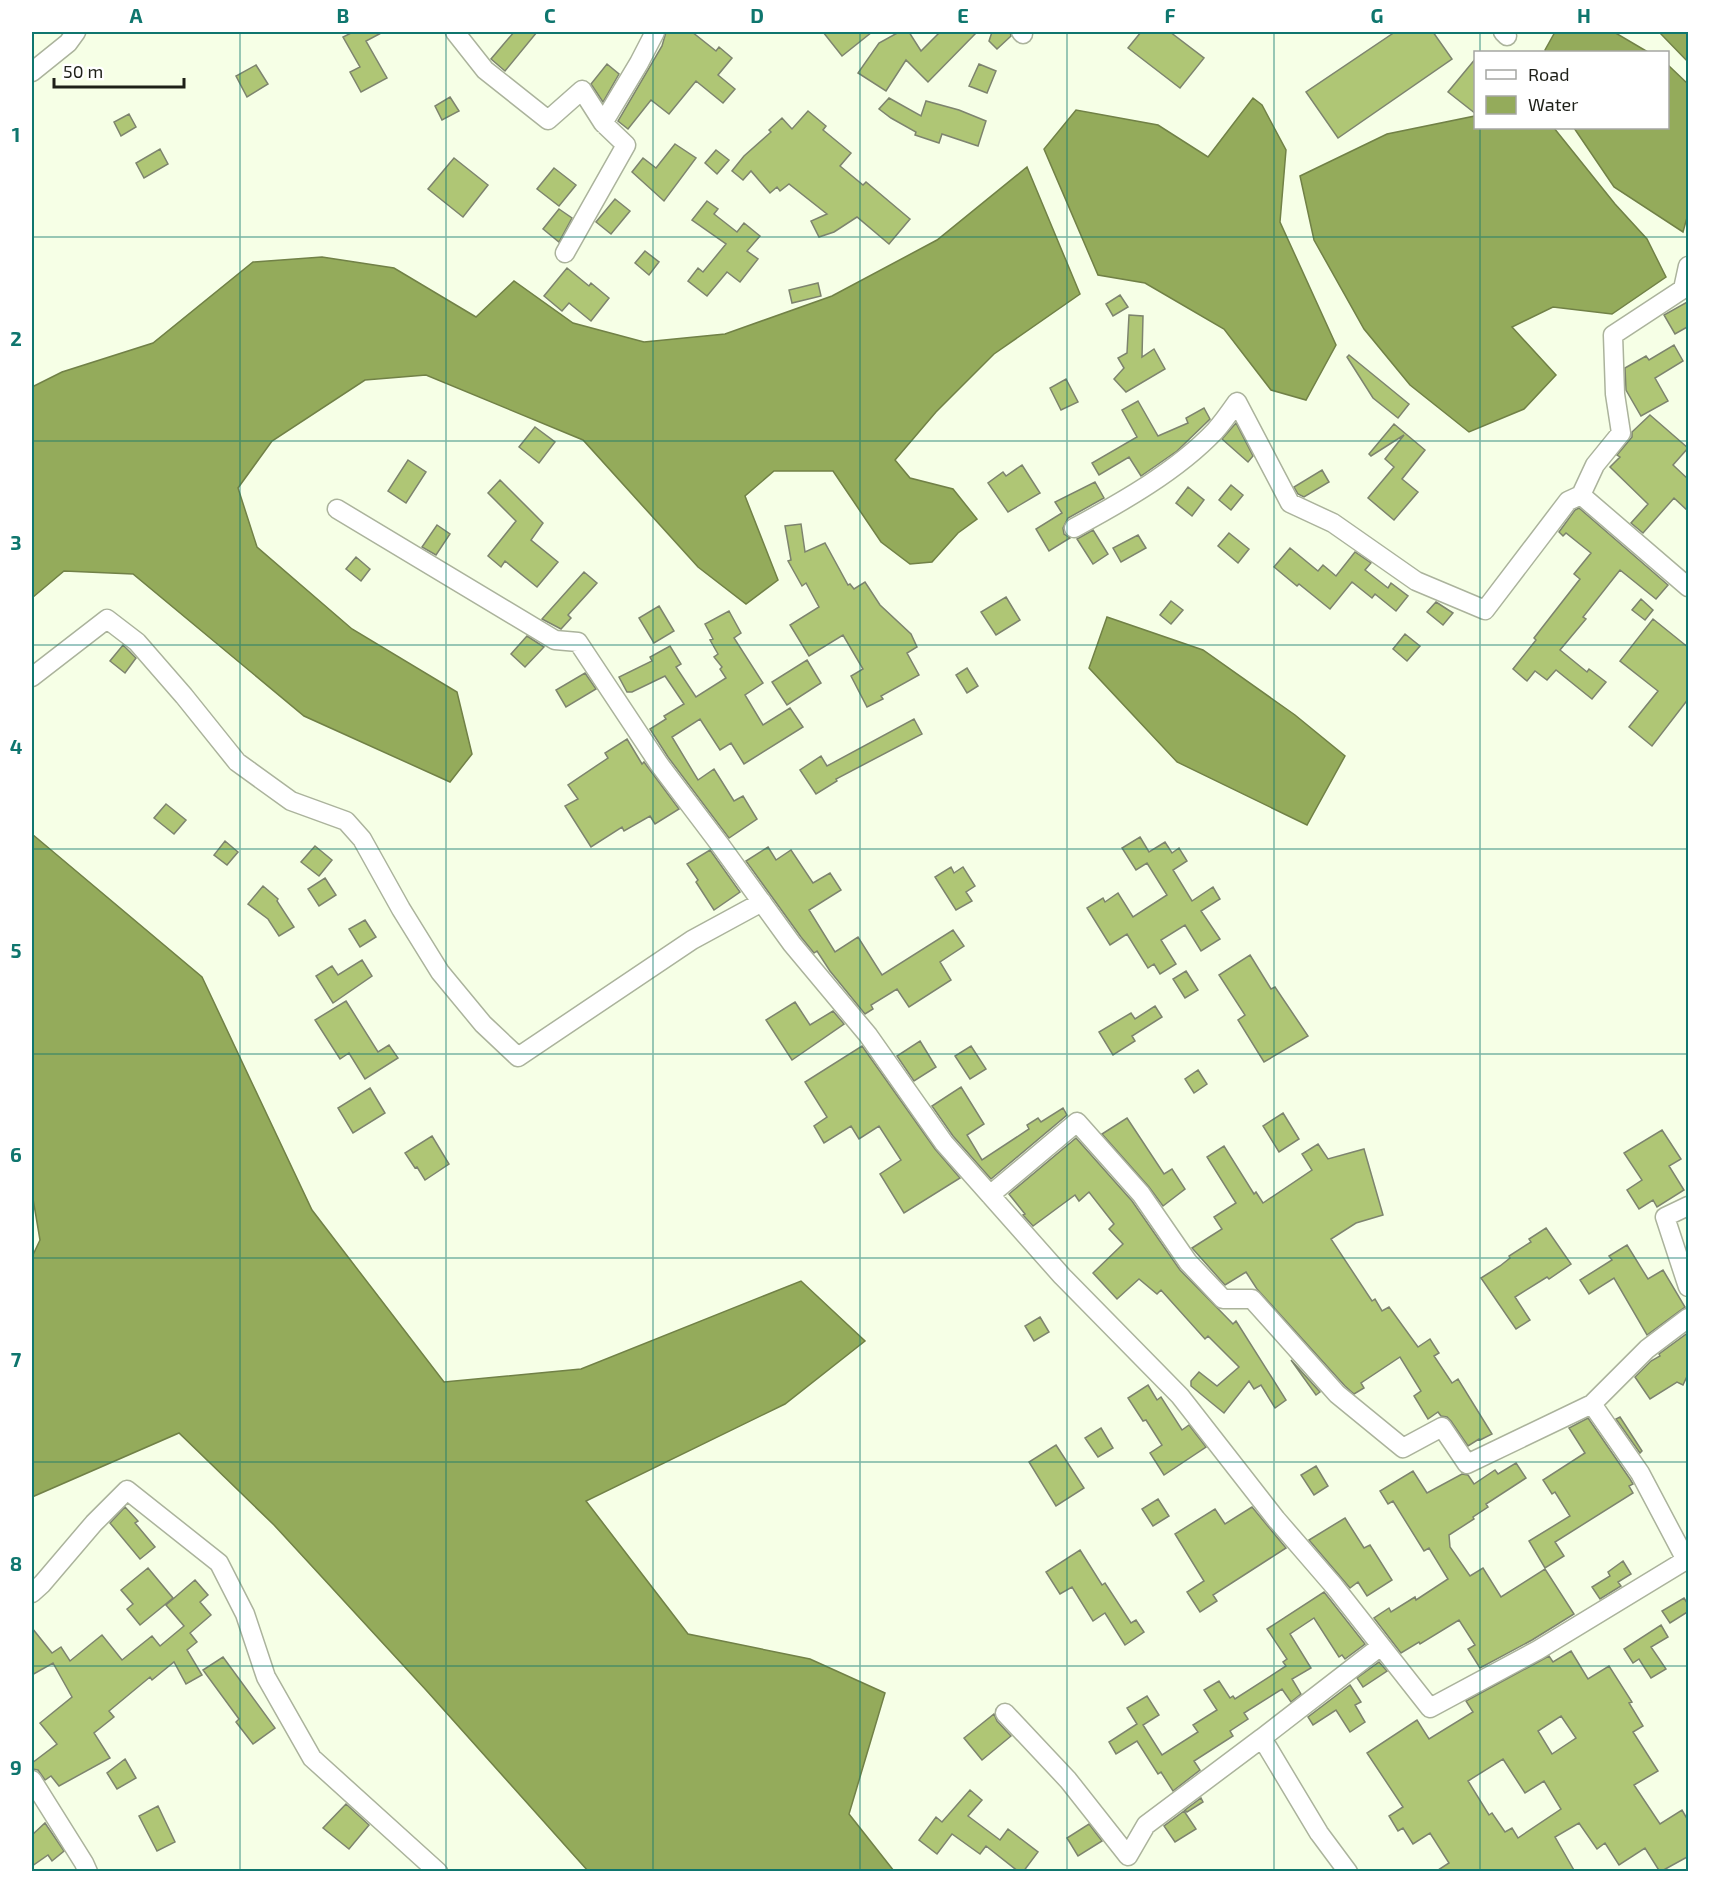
<svg xmlns="http://www.w3.org/2000/svg" width="1720" height="1903" viewBox="0 0 1720 1903" font-family="'Exo 2',sans-serif">
<style>
.water{fill:#94ab5b;stroke:#718147;stroke-width:1.5}
.building{fill:#afc675;stroke:#7d846e;stroke-width:1.5;fill-rule:evenodd}
.lines{fill:none;stroke-linecap:round;stroke-linejoin:round}
.minor-casing{stroke:#abb39c;stroke-width:21}
.minor{stroke:#fff;stroke-width:18}
.grid{fill:none;stroke:#0f766e;stroke-width:1.5;stroke-opacity:0.55}
.neatline{fill:none;stroke:#0f766e;stroke-width:2}
.grid-label{font-size:20px;text-anchor:middle;font-weight:bold;fill:#0f766e}
</style>
<rect width="100%" height="100%" fill="#f6ffe6"/>
<path class="water" d="M1555,32H1614L1648,52H1546L1545,50Z
M1658,32H1688V62L1660,33Z
M1668,65L1688,84V214L1683,232L1614,187L1574,128H1668Z
M1253,98L1262,105L1286,150L1280,222L1336,345L1306,400L1271,390L1224,329L1145,283L1098,275L1044,149L1076,110L1158,125L1208,157Z
M1475,116L1476,128H1554L1615,204L1647,239L1666,277L1612,314L1553,307L1512,327L1556,375L1524,409L1469,432L1410,385L1364,329L1314,240L1300,176L1387,134Z
M1027,167L1080,294L994,354L936,412L895,460L910,478L953,489L977,519L958,533L932,562L910,564L881,542L833,471H774L745,496L778,580L746,604L698,567L583,440L426,375L365,380L272,441L238,488L257,547L352,629L457,692L472,754L450,782L304,716L133,574L64,571L32,598V387L62,372L153,343L253,262L322,257L394,268L476,317L514,281L573,323L644,342L725,334L832,296L937,240Z
M1107,617L1203,650L1295,715L1345,756L1307,825L1177,762L1089,668Z
M32,834L202,977L312,1210L444,1382L581,1369L801,1281L865,1341L785,1404L586,1501L688,1634L810,1659L885,1693L849,1814L894,1871H588L426,1690L274,1525L179,1433L32,1497V1257L40,1240L32,1193Z"/>
<path class="building" d="M353,32H383L366,41L387,78L361,92L350,72L360,67L343,37Z
M514,32H537L505,71L491,59Z
M666,32H692L716,51L719,47L732,58L718,75L735,89L723,103L696,81L669,114L651,100L628,129L618,121L662,46Z
M823,32H872L842,56Z
M899,32H909L921,51L940,32H977L928,82L906,60L886,91L858,73L879,43Z
M992,32H1010L1011,36L997,49L989,41Z
M1141,32H1170L1204,58L1180,88L1128,48Z
M1395,32H1433L1452,59L1338,138L1306,92Z
M1476,58V114L1448,92Z
M607,64L619,74L603,102L591,84Z
M979,64L996,71L987,93L969,86Z
M256,65L268,84L247,97L236,76Z
M450,97L459,111L442,120L435,106Z
M889,98L921,116L926,101L959,110L986,121L978,146L942,134L939,143L915,135L916,132L891,118L879,109Z
M808,111L826,126L823,130L851,153L840,166L863,185L866,182L910,219L889,244L857,217L834,232L819,237L811,221L827,214L789,184L780,191L777,187L770,193L751,171L743,180L732,171L744,156L771,132L769,130L782,118L792,129Z
M129,114L136,127L121,136L114,122Z
M675,144L696,158L664,201L632,172L643,158L656,168Z
M160,149L168,164L144,178L136,163Z
M716,150L729,160L717,174L705,163Z
M454,158L488,185L463,217L428,189Z
M554,168L576,185L559,206L537,189Z
M615,199L630,211L611,234L596,222Z
M707,201L718,209L714,214L737,232L744,223L760,236L747,251L758,259L740,282L727,272L707,296L688,281L698,268L703,272L726,244L692,220Z
M559,209L572,218L559,242L543,229Z
M645,251L659,262L649,275L635,263Z
M567,268L589,286L591,283L609,298L591,321L569,303L562,311L544,296Z
M818,283L821,296L792,303L789,290Z
M1120,295L1128,307L1113,316L1106,304Z
M1689,301V326L1675,334L1664,315Z
M1129,315L1143,316L1142,357L1154,349L1165,369L1126,392L1114,379L1124,368L1118,358L1127,353Z
M1674,345L1683,361L1655,378L1668,401L1641,416L1626,390L1625,368L1646,356L1649,360Z
M1349,355L1409,404L1398,418L1373,398L1347,357Z
M1066,379L1078,402L1061,410L1050,388Z
M1138,401L1158,436L1188,423L1186,418L1204,408L1210,419L1177,451L1141,476L1129,457L1099,475L1092,463L1137,437L1122,410Z
M1650,415L1688,448L1673,465L1689,480V512L1674,498L1643,533L1631,523L1648,504L1610,467L1620,457L1617,455L1632,437V432Z
M1236,423L1253,456L1248,462L1222,439Z
M1394,424L1425,450L1402,479L1418,492L1394,520L1368,498L1394,467L1385,459L1404,435L1371,456L1369,454Z
M535,427L555,442L539,463L519,447Z
M408,460L426,472L406,503L388,491Z
M1022,465L1040,493L1008,512L988,483L1003,472L1006,476Z
M1322,470L1329,482L1304,497L1298,494L1294,487Z
M500,480L543,523L531,540L558,562L537,587L505,561L501,567L488,556L516,521L488,493Z
M1095,482L1104,498L1068,518L1063,528L1064,534L1070,538L1049,551L1036,529L1062,513L1055,502Z
M1231,485L1243,495L1231,510L1219,500Z
M1188,487L1204,500L1192,516L1176,503Z
M1579,508L1668,585L1656,599L1620,570L1583,617L1586,619L1560,650L1587,672L1589,669L1606,682L1592,699L1556,670L1547,680L1535,671L1527,681L1513,669L1536,640L1534,638L1580,579L1574,574L1591,553L1566,533L1563,536L1559,532L1575,510Z
M801,524L805,552L825,543L848,585L850,584L854,589L865,582L880,605L911,634L917,647L907,653L919,675L881,696L883,699L867,707L851,676L863,669L843,635L809,656L790,625L819,607L806,583L802,586L788,561L791,560L785,526Z
M437,525L450,534L436,555L422,547Z
M1093,530L1108,554L1093,564L1077,539Z
M1229,533L1249,549L1238,563L1218,546Z
M1138,535L1146,548L1121,562L1113,548Z
M1290,548L1318,571L1323,565L1336,576L1355,552L1371,563L1365,570L1388,588L1391,583L1408,596L1396,611L1375,594L1372,598L1352,582L1330,609L1299,584L1297,586L1274,567Z
M356,557L370,569L361,581L346,569Z
M584,572L597,583L568,615L571,618L561,629L542,619Z
M1006,597L1020,620L996,635L981,612Z
M1641,599L1653,610L1645,620L1632,610Z
M1171,601L1183,610L1171,624L1160,615Z
M1436,602L1453,613L1443,625L1427,612Z
M659,606L674,631L654,643L639,618Z
M729,611L741,633L734,638L763,683L745,695L763,725L790,708L803,727L744,764L731,743L720,750L700,719L672,737L698,780L714,769L734,801L743,796L757,819L729,838L668,757L650,729L666,719L664,716L684,704L665,676L632,692H627L619,677L652,661L650,657L670,646L681,664L676,667L696,697L726,678L720,669L722,667L714,657L718,654L710,640L713,639L705,624Z
M1653,619L1689,648V698L1652,746L1629,727L1658,691L1620,661Z
M1405,634L1420,646L1407,661L1393,649Z
M527,636L544,647L525,667L511,654Z
M123,645L136,658L125,673L110,661Z
M807,660L821,683L787,705L772,682Z
M967,668L978,686L967,693L956,675Z
M585,673L596,689L566,707L556,690Z
M914,719L922,734L836,779L837,781L816,794L800,770L821,756L827,766Z
M627,739L642,764L644,762L679,809L655,824L650,816L624,831L622,827L591,847L565,806L578,799L568,785L608,758L605,753Z
M166,804L186,820L174,834L154,818Z
M1140,837L1149,852L1165,842L1172,853L1179,848L1187,861L1173,870L1192,901L1213,887L1220,899L1201,911L1220,939L1201,951L1185,925L1161,940L1176,964L1160,974L1154,964L1148,968L1127,934L1110,945L1087,908L1103,898L1105,902L1118,893L1133,917L1167,895L1147,863L1136,870L1122,848Z
M225,841L238,852L227,865L214,855Z
M315,846L332,860L319,876L301,862Z
M768,847L776,860L791,850L813,883L830,873L841,890L809,910L835,952L858,937L882,975L953,930L964,946L940,962L951,980L909,1007L897,989L871,1005L873,1009L865,1014L830,971L817,951L814,953L801,937L746,861Z
M710,850L740,892L714,910L696,882L698,880L687,864Z
M951,867L954,873L963,867L975,886L966,892L972,901L956,910L935,877Z
M325,878L336,895L319,906L308,889Z
M263,886L278,899L277,901L294,927L279,936L268,919L248,904Z
M365,920L376,937L360,947L349,929Z
M1250,955L1271,989L1275,987L1308,1036L1264,1062L1238,1020L1245,1015L1219,975Z
M362,960L372,976L333,1003L316,976L332,966L338,975Z
M1186,971L1198,990L1185,998L1173,979Z
M346,1001L378,1052L389,1045L398,1058L365,1079L349,1053L340,1059L315,1020Z
M795,1002L810,1025L833,1011L844,1024L792,1060L766,1020Z
M1155,1006L1162,1017L1132,1036L1135,1041L1113,1055L1099,1032L1131,1013L1135,1019Z
M920,1041L936,1067L914,1081L897,1056Z
M862,1046L935,1149L960,1178L904,1213L880,1174L901,1160L879,1126L859,1139L851,1126L824,1143L814,1126L827,1117L805,1082Z
M971,1046L986,1069L970,1079L955,1056Z
M1198,1070L1207,1084L1194,1093L1185,1079Z
M961,1087L984,1124L967,1135L982,1160L1029,1129L1027,1125L1038,1118L1041,1122L1063,1108L1067,1115L991,1179L953,1136L932,1106Z
M370,1088L385,1113L353,1133L338,1108Z
M1283,1113L1299,1139L1279,1152L1263,1126Z
M1127,1118L1164,1174L1172,1169L1185,1189L1163,1206L1149,1187L1102,1134Z
M1662,1130L1681,1159L1669,1166L1684,1190L1657,1207L1653,1200L1639,1209L1627,1190L1642,1180L1624,1153Z
M432,1136L449,1164L425,1180L417,1167L415,1168L405,1153Z
M1076,1138L1132,1201L1180,1270L1233,1324L1236,1321L1286,1400L1275,1408L1261,1385L1254,1389L1249,1381L1224,1413L1191,1386V1381L1199,1372L1217,1386L1239,1367L1208,1336L1205,1339L1161,1290L1157,1294L1139,1279L1117,1299L1093,1273L1123,1244L1109,1229L1114,1224L1089,1192L1079,1201L1075,1195L1033,1226L1023,1215L1025,1214L1009,1194Z
M1318,1144L1328,1159L1364,1149L1383,1215L1356,1223L1331,1239L1372,1301L1375,1299L1382,1311L1389,1307L1418,1347L1430,1339L1439,1353L1434,1356L1452,1383L1458,1379L1492,1434L1480,1440L1479,1439L1468,1446L1451,1421L1447,1417L1441,1416L1438,1412L1428,1419L1414,1396L1421,1391L1400,1357L1361,1383L1364,1388L1354,1394L1345,1386L1257,1289L1246,1272L1225,1285L1192,1248L1222,1229L1214,1217L1236,1203L1207,1157L1224,1146L1254,1194L1256,1192L1263,1203L1312,1170L1302,1154Z
M1546,1228L1571,1264L1549,1279L1547,1277L1515,1297L1530,1320L1516,1329L1481,1278L1500,1266L1510,1258L1509,1256L1531,1242L1529,1239Z
M1627,1245L1648,1279L1663,1270L1685,1307L1647,1335L1614,1278L1589,1294L1580,1280L1612,1260L1609,1256Z
M1040,1317L1049,1332L1034,1341L1025,1326Z
M1689,1332V1372L1683,1385L1677,1382L1650,1399L1635,1377L1651,1361L1660,1356L1659,1354Z
M1291,1360L1320,1392L1316,1395Z
M1148,1385L1157,1400L1161,1397L1182,1430L1189,1425L1206,1447L1164,1475L1150,1453L1162,1445L1146,1420L1143,1421L1128,1398Z
M1620,1417L1642,1451L1640,1453L1616,1419Z
M1588,1418L1630,1479L1633,1484L1629,1486L1633,1493L1555,1542L1564,1556L1545,1568L1529,1541L1570,1516L1555,1492L1552,1494L1543,1480L1585,1453L1569,1428Z
M1101,1428L1113,1448L1098,1457L1085,1438Z
M1056,1445L1084,1488L1056,1506L1029,1462Z
M1516,1463L1526,1478L1486,1504L1488,1507L1473,1517L1474,1519L1449,1535L1450,1547L1470,1576L1483,1568L1501,1597L1545,1569L1574,1614L1532,1640L1480,1668L1468,1649L1475,1645L1459,1620L1420,1644L1419,1642L1401,1653L1374,1618L1389,1608L1391,1612L1415,1597L1416,1600L1448,1579L1429,1548L1424,1551L1393,1501L1388,1504L1380,1491L1413,1471L1427,1493L1462,1474L1468,1475L1474,1484L1495,1470L1498,1474Z
M1316,1466L1328,1486L1314,1495L1301,1475Z
M1158,1499L1169,1516L1153,1526L1142,1509Z
M125,1507L138,1521L135,1523L155,1547L140,1559L110,1523Z
M1252,1507L1286,1548L1213,1595L1217,1601L1200,1612L1187,1592L1204,1581L1175,1534L1215,1509L1225,1524Z
M1345,1518L1364,1548L1370,1545L1392,1580L1367,1596L1358,1582L1350,1588L1309,1540Z
M1080,1550L1102,1585L1105,1583L1131,1623L1136,1620L1144,1632L1125,1645L1105,1613L1093,1621L1072,1587L1060,1594L1046,1572Z
M1623,1561L1631,1574L1618,1582L1621,1586L1600,1599L1592,1587L1610,1576L1608,1572Z
M148,1568L173,1598L140,1625L127,1609L133,1604L121,1590Z
M195,1580L208,1595L200,1602L211,1615L190,1633L197,1642L187,1650L202,1675L186,1684L174,1662L152,1680L150,1677L109,1711L114,1717L94,1733L110,1758L59,1786L51,1776L45,1780L38,1770L32,1769V1763L57,1744L40,1723L72,1697L53,1663L32,1675V1628L52,1653L61,1647L70,1661L102,1635L122,1660L152,1636L160,1646L184,1626L166,1605Z
M1324,1592L1365,1644L1345,1659L1342,1655L1339,1657L1314,1618L1290,1634L1311,1668L1292,1679L1301,1694L1291,1702L1282,1689L1244,1713L1248,1719L1230,1731L1233,1736L1194,1761L1200,1770L1173,1791L1161,1772L1158,1774L1137,1741L1116,1754L1109,1742L1137,1724L1127,1708L1147,1696L1159,1715L1143,1725L1162,1755L1198,1732L1193,1725L1217,1710L1204,1690L1219,1681L1230,1698L1233,1696L1235,1699L1286,1666L1283,1662L1287,1659L1267,1629Z
M1684,1598L1689,1606V1611L1670,1623L1662,1611Z
M1661,1625L1668,1637L1651,1647L1666,1669L1651,1678L1639,1659L1633,1663L1624,1649Z
M1571,1651L1588,1679L1609,1666L1632,1702L1629,1703L1643,1726L1633,1732L1658,1771L1634,1785L1660,1824L1682,1810L1689,1822V1856L1660,1872L1645,1848L1619,1865L1605,1843L1597,1849L1579,1823L1555,1837L1575,1872H1435L1449,1863L1430,1833L1413,1844L1403,1828L1398,1831L1389,1816L1403,1807L1367,1753L1417,1720L1429,1739L1473,1712L1466,1701L1549,1656L1553,1662ZM1561,1716L1576,1738L1552,1754L1538,1731ZM1503,1759L1525,1793L1544,1781L1561,1809L1518,1838L1512,1828L1505,1832L1492,1813L1489,1815L1468,1781Z
M223,1657L275,1728L253,1744L236,1722L239,1719L203,1670Z
M1379,1662L1387,1671L1363,1687L1357,1678Z
M1350,1685L1361,1702L1355,1705L1365,1722L1350,1732L1336,1710L1313,1725L1308,1717Z
M994,1714L997,1721L1011,1736L982,1760L964,1738Z
M125,1759L136,1778L117,1789L107,1773Z
M970,1790L982,1800L968,1816L1000,1840L1008,1829L1038,1852L1023,1872H1019L986,1846L980,1854L952,1834L937,1854L919,1840L936,1817L942,1822Z
M1201,1798L1203,1802L1187,1812L1185,1810Z
M346,1804L369,1825L349,1849L323,1828Z
M158,1806L175,1842L157,1851L139,1816Z
M1184,1811L1196,1829L1175,1842L1164,1826Z
M45,1823L64,1851L52,1861L48,1855L32,1866V1835Z
M1089,1824L1102,1841L1078,1856L1067,1838Z"/>
<g class="lines">
<defs>
<path id="minor" d="M455,32L485,70L548,120L582,90L603,123
M1021,32L1023,34
M1503,32L1507,36
M32,72L68,43L76,32
M565,253L626,145L603,123L639,63L655,32
M1688,266L1683,289L1613,335L1615,394L1621,433L1595,465L1581,495L1688,587
M337,509L555,640L578,642L659,764L721,846L792,944L868,1035L944,1143L1062,1276L1180,1396L1276,1519L1334,1586L1430,1708L1538,1650L1686,1560L1640,1473L1592,1404L1647,1349L1688,1318
M1074,528C1122,502 1177,471 1215,431C1223,422 1230,412 1237,402L1290,503L1333,523L1416,581L1485,610L1568,501L1581,495
M32,677L107,619L137,642L184,696L237,762L291,801L346,821L362,839L401,909L440,972L483,1024L518,1057L692,940L762,902
M990,1195L1077,1122L1141,1194L1188,1262L1223,1299H1252L1337,1394L1403,1448L1442,1427L1467,1464L1592,1404
M1688,1206L1665,1217L1688,1287
M32,1593L42,1584L94,1523L127,1490L219,1563L245,1614L266,1677L312,1758L438,1872
M1005,1713L1068,1780L1128,1856L1146,1825L1262,1738
M32,1780L84,1863L88,1872
M1348,1872L1319,1833L1262,1738L1381,1646"/>
</defs>
<use href="#minor" class="minor-casing"/>
<use href="#minor" class="minor"/>
</g>
<path class="grid" d="M240,32V1872M446,32V1872M653,32V1872M860,32V1872M1067,32V1872M1274,32V1872M1480,32V52M1480,128V1872M32,237H1688M32,441H1688M32,645H1688M32,849H1688M32,1054H1688M32,1258H1688M32,1462H1688M32,1666H1688"/>
<rect width="1720" height="1903" fill="none" stroke="#ffffff" stroke-width="66"/>
<rect x="1474" y="51" width="195" height="78" fill="#ffffff" stroke="#a5a6a3" stroke-width="1.5"/>
<rect x="1486" y="70" width="30" height="9" fill="#ffffff" stroke="#a5a6a3" stroke-width="1.5"/>
<text x="1528" y="81" font-size="18" fill="#1e2018">Road</text>
<rect x="1486" y="96" width="30" height="18" fill="#94ab5b" stroke="#a5a6a3" stroke-width="1.5"/>
<text x="1528" y="111" font-size="18" fill="#1e2018">Water</text>
<path d="M54 78v9h130v-9" fill="none" stroke="#1e2018" stroke-width="3"/>
<text x="63" y="78" font-size="18" fill="#1e2018" stroke="#ffffff" stroke-width="4.5" paint-order="stroke">50 m</text>
<rect x="33" y="33" width="1654" height="1837" class="neatline"/>
<g class="grid-label">
<text x="136" y="23">A</text>
<text x="343" y="23">B</text>
<text x="550" y="23">C</text>
<text x="757" y="23">D</text>
<text x="963" y="23">E</text>
<text x="1170" y="23">F</text>
<text x="1377" y="23">G</text>
<text x="1584" y="23">H</text>
<text x="16" y="142">1</text>
<text x="16" y="346">2</text>
<text x="16" y="550">3</text>
<text x="16" y="754">4</text>
<text x="16" y="958">5</text>
<text x="16" y="1162">6</text>
<text x="16" y="1367">7</text>
<text x="16" y="1571">8</text>
<text x="16" y="1775">9</text>
</g>
</svg>
